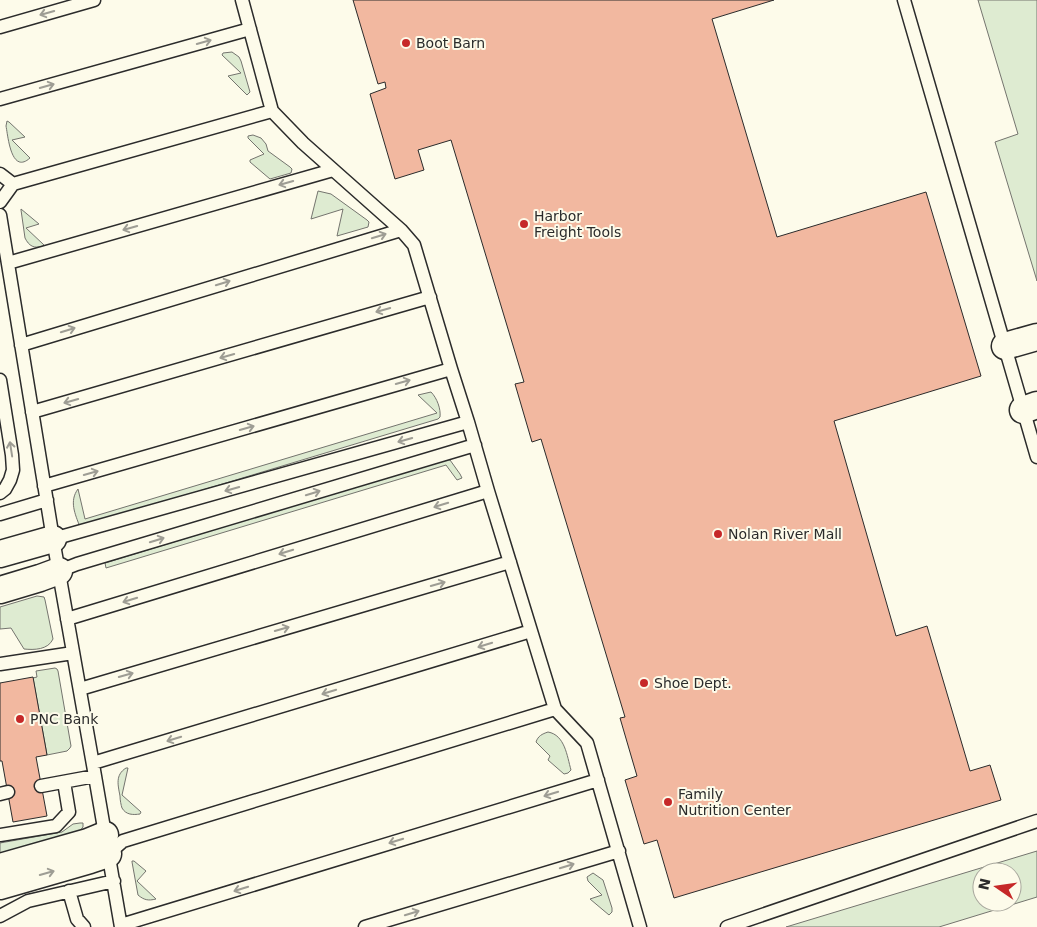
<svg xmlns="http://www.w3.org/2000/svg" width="1037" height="927" viewBox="0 0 1037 927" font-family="'DejaVu Sans',sans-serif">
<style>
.green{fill:#deebd1;stroke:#74746e;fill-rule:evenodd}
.building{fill:#f2b8a0;stroke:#2b2b2b}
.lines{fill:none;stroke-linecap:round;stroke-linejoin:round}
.service-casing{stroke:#2b2b2b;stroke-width:15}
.minor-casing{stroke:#2b2b2b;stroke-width:29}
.service{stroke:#fdfbea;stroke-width:12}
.minor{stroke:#fdfbea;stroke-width:26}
.oneway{stroke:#9e9d94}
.poi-dot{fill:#c62828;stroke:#fdfbea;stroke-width:2}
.labels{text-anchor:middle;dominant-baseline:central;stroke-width:4;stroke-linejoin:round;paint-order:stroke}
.poi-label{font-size:14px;fill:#2b2b2b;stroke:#fdfbea;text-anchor:start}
</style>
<rect width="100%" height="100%" fill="#fdfbea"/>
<path class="green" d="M978,0H1037V281L995,142L1018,134Z
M232,52L239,57L241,61L250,92L247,95L228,76L241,73L222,55L223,53Z
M7,121L9,122L25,137L12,140L30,158C11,175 8,136 6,126Z
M253,135L261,138L266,144L268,151L290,167L292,169L291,173L270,179L250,162V160L264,154L248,138V136Z
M318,191L331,194L367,220L369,222L368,227L337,236L343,209L311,219Z
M21,209L39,224L26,228L44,245L43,246C34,249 29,246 25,238L21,210Z
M431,392C437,398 441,409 440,417L438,419L80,527C75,514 69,501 78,489L85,519L437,413L418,395Z
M445,459L450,460L460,474L462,478L457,480L446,465L106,568L105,563Z
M37,596L44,597L45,600L53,639C48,650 34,650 24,649L11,628L0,629V607Z
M55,668L57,669L58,671L71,746L70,748L67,751L47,755L33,678L37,677L36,671Z
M548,732C565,735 567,756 571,770L568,773L564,774L548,760L550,756L536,742C538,736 542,734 548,732Z
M126,768H128L122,795L141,812L140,814C133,815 126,815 122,808C121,805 120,800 120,796C118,785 115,775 126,768Z
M80,823H83V827L79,832L0,856V843L62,832L73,824Z
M1037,851V897L939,927H786ZM982,872H1012V902H982Z
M132,861H134L146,871L137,881L156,899C148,901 144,900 138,895L132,862Z
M593,873L603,880L612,908V912L609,915L590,899L602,895L588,881L587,877Z"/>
<path class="building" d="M353,0H774L712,19L777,237L926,192L981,376L834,421L896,636L927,626L970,771L990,765L1001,800L674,898L657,840L644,844L625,780L637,776L620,718L625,717L541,439L532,442L515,384L524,382L451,140L418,150L424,170L395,179L370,94L386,88L385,82L378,84Z
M33,677L47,755L36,757L47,816L13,822L2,761H0V683Z"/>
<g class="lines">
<defs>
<path id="service" d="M242,0L272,111L303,143L401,230L414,245L451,369L468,422L488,491L555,709L587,743L640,927
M904,0L1037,457
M0,27L94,0
M0,99L250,29
M0,174L13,184
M13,184L272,111
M0,202L13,184
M0,215L53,539L95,776L121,927
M8,263L333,170
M21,345L401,230
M0,380L12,455L13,470L10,480L5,489L0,493
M32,412L430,297
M44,486L451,369
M0,514L47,500
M53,539L468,422
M59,571L77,564L475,445
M67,619L488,491
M0,664L73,653
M80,689L510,562
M93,763L531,631
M41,786L95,776
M0,794L8,792
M0,835L56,826L69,812L64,782
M108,854L123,841L555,709
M69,891L77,919L84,927
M0,916L28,901L114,881
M121,925L598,780
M365,927L619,851
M727,927L1037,821"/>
<path id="minor" d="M1005,346L1037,337
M1023,410L1037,405
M0,554L53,539
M0,590L40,578L59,571
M0,867L88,842L105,835
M0,886L90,860L108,854"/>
</defs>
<use href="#service" class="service-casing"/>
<use href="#minor" class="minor-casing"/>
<use href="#service" class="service"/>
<use href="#minor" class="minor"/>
</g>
<defs><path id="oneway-shaft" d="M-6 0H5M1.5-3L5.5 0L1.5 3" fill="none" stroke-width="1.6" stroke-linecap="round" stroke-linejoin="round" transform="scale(1.25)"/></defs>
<g class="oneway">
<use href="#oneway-shaft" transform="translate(47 13) rotate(164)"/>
<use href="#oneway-shaft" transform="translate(204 42) rotate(-16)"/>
<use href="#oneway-shaft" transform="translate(47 86) rotate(-16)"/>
<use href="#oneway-shaft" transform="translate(286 183) rotate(164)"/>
<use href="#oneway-shaft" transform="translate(130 228) rotate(164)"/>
<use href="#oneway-shaft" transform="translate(379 236) rotate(-17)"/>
<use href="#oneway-shaft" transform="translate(223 283) rotate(-17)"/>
<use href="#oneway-shaft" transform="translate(383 310) rotate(164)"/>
<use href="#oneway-shaft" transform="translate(68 330) rotate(-17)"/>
<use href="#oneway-shaft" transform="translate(227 356) rotate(164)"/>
<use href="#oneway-shaft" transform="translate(403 382) rotate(-16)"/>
<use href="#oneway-shaft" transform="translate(71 401) rotate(164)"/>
<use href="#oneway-shaft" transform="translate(247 428) rotate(-16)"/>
<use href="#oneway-shaft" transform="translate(405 440) rotate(164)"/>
<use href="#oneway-shaft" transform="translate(11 449) rotate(-99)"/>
<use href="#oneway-shaft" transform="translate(91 473) rotate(-16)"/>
<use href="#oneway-shaft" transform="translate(232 489) rotate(164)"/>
<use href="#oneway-shaft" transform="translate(313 493) rotate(-17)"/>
<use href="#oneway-shaft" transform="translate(441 505) rotate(163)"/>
<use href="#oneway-shaft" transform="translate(157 540) rotate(-17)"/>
<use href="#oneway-shaft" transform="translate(286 552) rotate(163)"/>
<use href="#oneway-shaft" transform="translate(438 584) rotate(-16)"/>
<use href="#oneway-shaft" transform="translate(130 600) rotate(163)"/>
<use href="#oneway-shaft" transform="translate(282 629) rotate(-16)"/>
<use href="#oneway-shaft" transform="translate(485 645) rotate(163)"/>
<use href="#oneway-shaft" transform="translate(126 675) rotate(-16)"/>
<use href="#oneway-shaft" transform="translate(329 692) rotate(163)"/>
<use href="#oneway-shaft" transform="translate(174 739) rotate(163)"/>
<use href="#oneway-shaft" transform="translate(551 794) rotate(163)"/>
<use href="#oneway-shaft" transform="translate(396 841) rotate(163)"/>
<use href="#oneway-shaft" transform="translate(567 866) rotate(-17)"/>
<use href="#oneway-shaft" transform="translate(47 873) rotate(-16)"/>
<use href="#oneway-shaft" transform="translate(241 889) rotate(163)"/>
<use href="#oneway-shaft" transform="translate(412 913) rotate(-17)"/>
</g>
<g class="poi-dot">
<circle cx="406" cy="43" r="5"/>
<circle cx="524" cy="224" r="5"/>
<circle cx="718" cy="534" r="5"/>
<circle cx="644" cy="683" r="5"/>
<circle cx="20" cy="719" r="5"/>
<circle cx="668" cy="802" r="5"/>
</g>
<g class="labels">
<g class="poi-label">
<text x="416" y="43">Boot Barn</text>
<text x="534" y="216">Harbor<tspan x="534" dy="16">Freight Tools</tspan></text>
<text x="728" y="534">Nolan River Mall</text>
<text x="654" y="683">Shoe Dept.</text>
<text x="30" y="719">PNC Bank</text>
<text x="678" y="794">Family<tspan x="678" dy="16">Nutrition Center</tspan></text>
</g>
</g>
<g transform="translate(997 887) rotate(283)"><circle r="24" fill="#fdfbea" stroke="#a9a89e"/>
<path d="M0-4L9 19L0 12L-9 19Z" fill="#c62828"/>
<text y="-8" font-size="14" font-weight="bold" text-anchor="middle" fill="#2b2b2b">N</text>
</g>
</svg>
